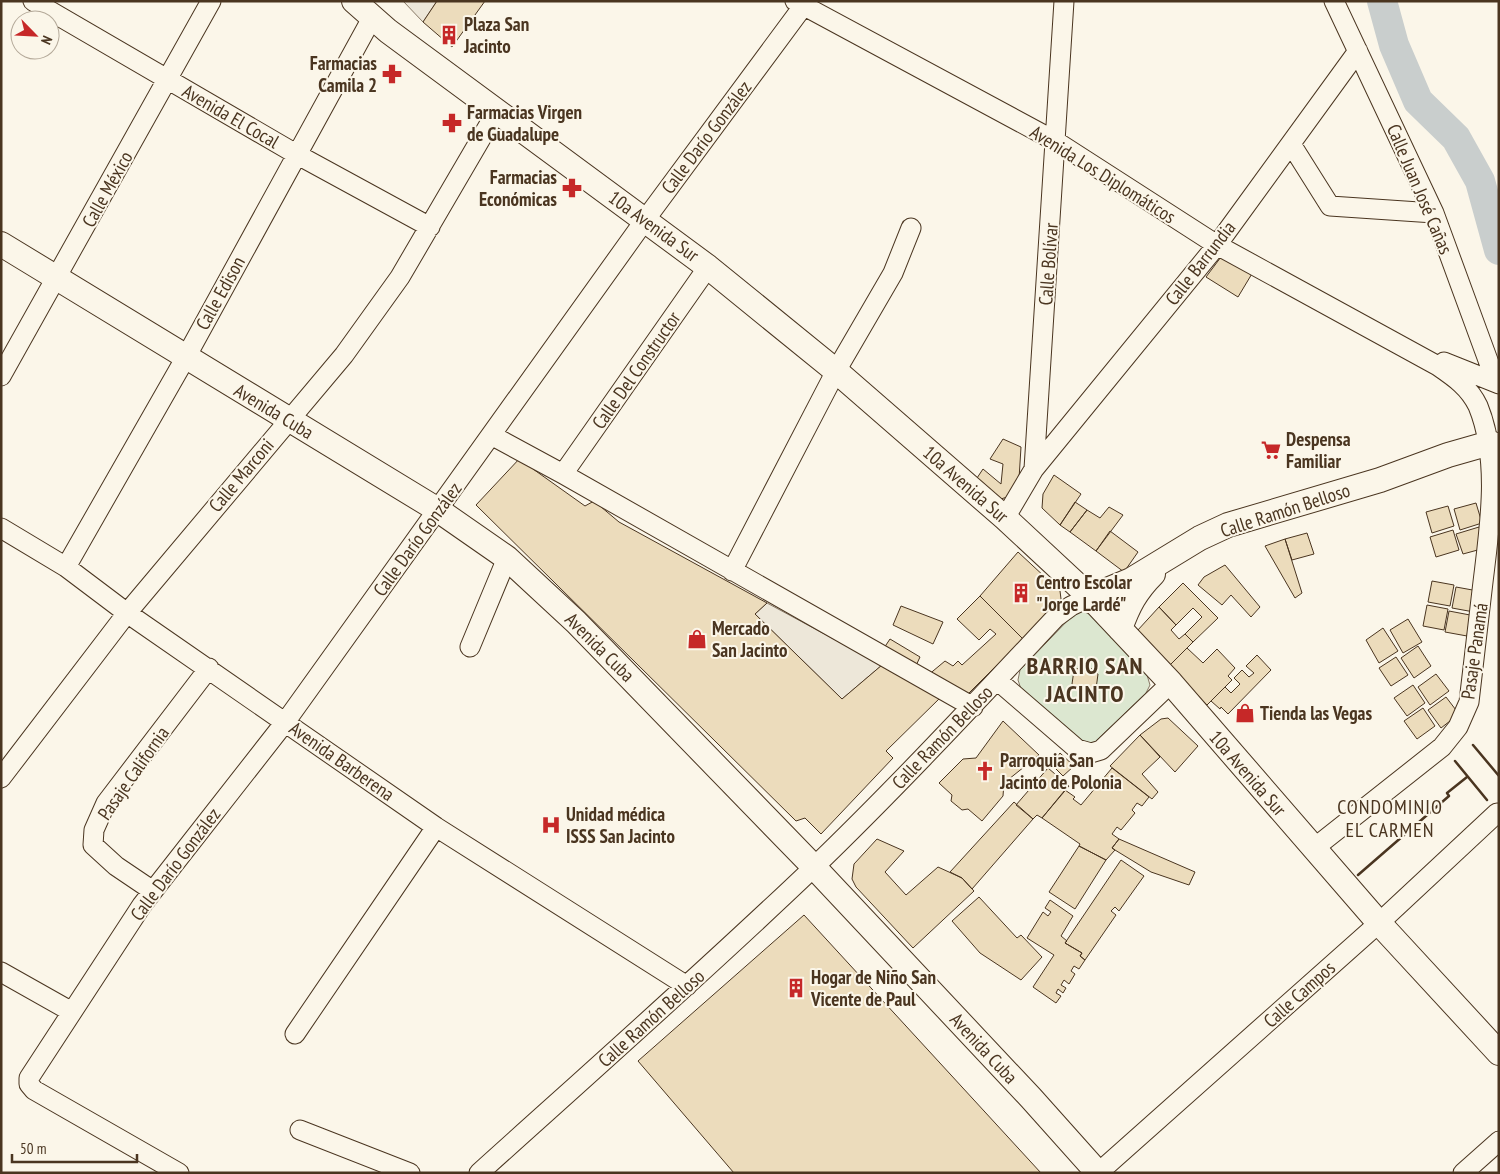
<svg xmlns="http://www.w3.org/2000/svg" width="1500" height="1174" viewBox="0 0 1500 1174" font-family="'PT Sans Narrow',sans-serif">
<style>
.green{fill:#dce7d0;stroke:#887966}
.parking{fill:#ede7d9;stroke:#887966}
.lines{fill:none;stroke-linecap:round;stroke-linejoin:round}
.river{stroke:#c9cecd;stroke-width:30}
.building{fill:#ecdcbc;stroke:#4a3520}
.minor-casing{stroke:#4a3520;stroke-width:21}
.major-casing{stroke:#4a3520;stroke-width:26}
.minor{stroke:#fbf6e9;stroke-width:19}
.major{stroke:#fbf6e9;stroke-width:24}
.wall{stroke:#4a3520;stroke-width:2.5}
.labels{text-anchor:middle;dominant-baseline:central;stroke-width:4;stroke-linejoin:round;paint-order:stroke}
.poi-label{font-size:19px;font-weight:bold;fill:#4a3520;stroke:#fbf6e9;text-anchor:start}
.street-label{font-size:19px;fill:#4a3520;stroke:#fbf6e9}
.neighbourhood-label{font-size:20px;letter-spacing:1px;fill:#4a3520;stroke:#fbf6e9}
.district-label{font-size:24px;font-weight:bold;letter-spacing:1px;fill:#4a3520;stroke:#fbf6e9}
</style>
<rect width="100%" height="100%" fill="#fbf6e9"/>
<path class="green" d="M1082,611L1094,616L1147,675L1150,685L1146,693L1093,744L1083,743L1021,689L1018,680L1020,670L1072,616Z"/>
<path class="parking" d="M403,1H437L423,22Z
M767,603L882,665L842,699L755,614Z"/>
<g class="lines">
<path class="river" d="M1382,1L1394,45L1418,101L1456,138L1480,181L1499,250"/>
</g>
<path class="building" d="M437,1H485L452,47L423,22Z
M1224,253L1253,272L1238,297L1206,277Z
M1003,439L1021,447L1019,479L1007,497L1001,499L977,478L983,469L1001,484L1003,464L990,459Z
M521,457L533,469L585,506L594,501L619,522L767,603L755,614L842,699L882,665L941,697L886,751L893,758L821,834L805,818L796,821L476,505Z
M1054,475L1081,494L1060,525L1042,508L1043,494Z
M1075,502L1087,510L1070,532L1060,525Z
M1476,503L1482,523L1460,530L1454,509Z
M1448,506L1454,526L1432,533L1426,512Z
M1109,507L1123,515L1096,551L1070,532L1087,510L1100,518Z
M1479,527L1485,548L1463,554L1456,534Z
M1453,530L1459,550L1436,557L1430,537Z
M1110,531L1138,552L1124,572L1096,551Z
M1307,533L1314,554L1292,560L1285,539Z
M1285,539L1302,593L1295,598L1265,546Z
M1018,552L1060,591L1061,599L1023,639L980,596Z
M1225,565L1260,607L1251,617L1231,595L1222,605L1198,585L1204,577Z
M1432,581L1454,585L1450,606L1428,602Z
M1183,583L1218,618L1193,642L1185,634L1202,617L1193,608L1176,625L1159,607Z
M1456,587L1478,591L1474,612L1452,608Z
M980,596L1023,639L966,696L927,676L945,661L953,666L958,661L962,665L996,634L990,629L979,640L957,619Z
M1427,605L1448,609L1444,630L1423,626Z
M901,606L943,622L933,644L893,625Z
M1159,607L1176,625L1171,630L1179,639L1185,634L1193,642L1169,666L1137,631Z
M1449,611L1470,615L1467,636L1445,632Z
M1408,619L1422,642L1403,653L1390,630Z
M1383,628L1398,651L1379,663L1366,640Z
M890,639L920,657L914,670L882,651Z
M1418,646L1431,666L1414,678L1401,658Z
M1187,648L1203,663L1217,649L1235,668L1228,676L1232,680L1207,705L1169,666Z
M1257,655L1271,670L1228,714L1221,707L1220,709L1211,701L1225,687L1231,693L1240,684L1234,678L1242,670L1249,677L1254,673L1246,666Z
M1396,657L1408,675L1391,686L1379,668Z
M1087,665L1098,674L1096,689L1082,693L1072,684L1074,670Z
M1436,674L1449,691L1430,705L1418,687Z
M1413,685L1425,703L1407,716L1394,698Z
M1446,697L1459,714L1441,728L1428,710Z
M1423,708L1435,726L1417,739L1404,721Z
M1168,718L1198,746L1175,772L1140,735L1161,719Z
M1003,721L1039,755L1004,783L1003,796L982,821L968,809L962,810L951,801L952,795L939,783L963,759L976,758Z
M1140,735L1160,757L1142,774L1158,792L1152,799L1110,766Z
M1060,753L1074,766L1063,776L1051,764Z
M1048,768L1069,786L1042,818L1037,815L1033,819L1016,805Z
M1112,768L1149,797L1142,806L1137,803L1132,810L1135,813L1121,830L1117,827L1112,834L1119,839L1112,848L1115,850L1106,860L1079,846L1080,844L1042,818L1065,790L1075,797L1073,799L1081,805Z
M1014,802L1033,819L972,889L962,878L950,872Z
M877,839L904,851L885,872L906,895L938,867L962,878L974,891L913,948L856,887L852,879L854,864Z
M1119,839L1195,872L1189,885L1151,872L1115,850L1112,848Z
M1079,846L1106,860L1075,909L1049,892Z
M1121,860L1144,876L1119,911L1115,907L1111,911L1116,915L1085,960L1080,956L1082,953L1065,943Z
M979,897L1017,938L1021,935L1042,957L1021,980L980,953L952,921Z
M1050,900L1073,916L1061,936L1067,941L1065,943L1082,953L1080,956L1085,960L1079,969L1074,966L1071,971L1075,974L1069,984L1064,980L1061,985L1066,988L1063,993L1058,989L1056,993L1061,996L1056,1003L1033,987L1054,955L1027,938L1043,912L1048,916L1051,912L1045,908Z
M804,915L1041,1173H734L638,1061Z"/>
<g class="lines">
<defs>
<path id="minor" d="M33,1L296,154L430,227
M795,1L1057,142L1217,245L1438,366C1454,377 1469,387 1478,406C1500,460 1490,524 1483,582C1478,622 1474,662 1469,702L1458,727L1442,747L1313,849
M1334,1L1434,213L1496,382
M1291,144L1330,206L1434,213
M1444,362L1499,384
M1,376L211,1
M491,435L563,474L973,707
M1034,469L1217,245L1358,51
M563,474L708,267
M1005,518L1034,469L1064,1
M1,528L66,567L127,613L436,827L687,986
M66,567L186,357L372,18
M732,571L836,371L893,273L911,228
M470,647L507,558
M997,680L1077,749L1091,753L1101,750L1171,683
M1,778L127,613L344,355L400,277L497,111
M153,891L116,866L93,845L94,830L106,803L209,668
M1,972L72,1012
M295,1034L436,827
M300,1130L410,1173
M179,1173L34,1090L29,1084V1078L142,905L286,721L645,220L807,1
M479,1173C591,1072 703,973 812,869C896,788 976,702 1056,617L1071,606L1090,597
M1098,1173L1379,923L1497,813
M1463,1173L1499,1141"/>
<path id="major" d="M354,1L388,31L708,267L836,371L1005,518L1090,597L1171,683L1379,923L1499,1053
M1,244L438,510L507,558L576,622L814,867L1031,1098L1098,1173
M1090,597L1131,580L1200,538L1228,525L1380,480L1448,455L1490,443L1499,446
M1120,629C1128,606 1136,591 1153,574"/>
</defs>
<use href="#minor" class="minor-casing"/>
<use href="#major" class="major-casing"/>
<use href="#minor" class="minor"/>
<use href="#major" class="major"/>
<path class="wall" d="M1473,745L1499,776
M1455,761L1487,800
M1358,875L1449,796L1447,793L1467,777"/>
</g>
<defs>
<symbol id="building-bare" viewBox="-9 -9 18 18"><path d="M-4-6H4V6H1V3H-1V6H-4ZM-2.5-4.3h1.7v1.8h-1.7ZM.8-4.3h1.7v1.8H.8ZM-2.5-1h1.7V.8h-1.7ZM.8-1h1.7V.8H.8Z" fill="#c62828" stroke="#fbf6e9" stroke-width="2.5" paint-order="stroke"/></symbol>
<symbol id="pharmacy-bare" viewBox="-9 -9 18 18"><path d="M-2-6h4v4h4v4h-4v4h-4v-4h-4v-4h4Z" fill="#c62828" stroke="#fbf6e9" stroke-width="2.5" paint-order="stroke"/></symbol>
<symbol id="supermarket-bare" viewBox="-9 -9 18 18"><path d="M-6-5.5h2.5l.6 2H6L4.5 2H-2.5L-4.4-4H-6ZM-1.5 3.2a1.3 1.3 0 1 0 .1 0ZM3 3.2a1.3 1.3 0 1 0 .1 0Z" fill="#c62828" stroke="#fbf6e9" stroke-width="2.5" paint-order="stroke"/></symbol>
<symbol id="shop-bare" viewBox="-9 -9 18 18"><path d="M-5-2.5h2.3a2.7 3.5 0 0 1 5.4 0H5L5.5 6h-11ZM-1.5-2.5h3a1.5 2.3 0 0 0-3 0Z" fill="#c62828" stroke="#fbf6e9" stroke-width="2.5" paint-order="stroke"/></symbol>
<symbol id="church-bare" viewBox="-9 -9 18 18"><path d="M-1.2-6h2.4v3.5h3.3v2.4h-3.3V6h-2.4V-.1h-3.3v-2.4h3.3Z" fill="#c62828" stroke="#fbf6e9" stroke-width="2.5" paint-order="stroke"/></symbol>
<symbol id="hospital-bare" viewBox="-9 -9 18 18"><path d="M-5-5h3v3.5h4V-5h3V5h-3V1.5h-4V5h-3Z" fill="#c62828" stroke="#fbf6e9" stroke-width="2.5" paint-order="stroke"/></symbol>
</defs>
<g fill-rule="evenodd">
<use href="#building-bare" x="435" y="21" width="28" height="28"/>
<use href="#pharmacy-bare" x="378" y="60" width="28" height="28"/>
<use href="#pharmacy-bare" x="438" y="109" width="28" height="28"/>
<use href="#pharmacy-bare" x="558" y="174" width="28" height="28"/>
<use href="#supermarket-bare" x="1257" y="436" width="28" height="28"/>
<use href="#building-bare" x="1007" y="579" width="28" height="28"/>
<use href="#shop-bare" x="683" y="625" width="28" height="28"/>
<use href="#shop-bare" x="1231" y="699" width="28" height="28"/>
<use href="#church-bare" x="971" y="757" width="28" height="28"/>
<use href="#hospital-bare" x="537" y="811" width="28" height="28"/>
<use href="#building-bare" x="782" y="974" width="28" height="28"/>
</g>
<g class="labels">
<g class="poi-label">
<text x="464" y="24">Plaza San<tspan x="464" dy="22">Jacinto</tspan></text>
<text x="377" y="63" text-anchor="end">Farmacias<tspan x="377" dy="22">Camila 2</tspan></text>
<text x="467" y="112">Farmacias Virgen<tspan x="467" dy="22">de Guadalupe</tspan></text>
<text x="557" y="177" text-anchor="end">Farmacias<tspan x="557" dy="22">Económicas</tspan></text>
<text x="1286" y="439">Despensa<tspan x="1286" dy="22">Familiar</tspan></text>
<text x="1036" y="582">Centro Escolar<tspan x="1036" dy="22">"Jorge Lardé"</tspan></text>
<text x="712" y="628">Mercado<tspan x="712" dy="22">San Jacinto</tspan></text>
<text x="1260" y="713">Tienda las Vegas</text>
<text x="1000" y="760">Parroquia San<tspan x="1000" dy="22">Jacinto de Polonia</tspan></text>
<text x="566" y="814">Unidad médica<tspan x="566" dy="22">ISSS San Jacinto</tspan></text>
<text x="811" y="977">Hogar de Niño San<tspan x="811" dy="22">Vicente de Paul</tspan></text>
</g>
<g class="street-label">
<text transform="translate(231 116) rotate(30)">Avenida El Cocal</text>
<text transform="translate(706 137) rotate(-53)">Calle Darío González</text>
<text transform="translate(1103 174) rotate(32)">Avenida Los Diplomáticos</text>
<text transform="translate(107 189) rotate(-61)">Calle México</text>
<text transform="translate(1420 189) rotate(67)">Calle Juan José Cañas</text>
<text transform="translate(654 226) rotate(36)">10a Avenida Sur</text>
<text transform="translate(1200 263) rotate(-52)">Calle Barrundia</text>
<text transform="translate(1048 264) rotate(-86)">Calle Bolívar</text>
<text transform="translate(220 293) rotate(-61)">Calle Edison</text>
<text transform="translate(636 370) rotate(-55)">Calle Del Constructor</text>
<text transform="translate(274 411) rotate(31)">Avenida Cuba</text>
<text transform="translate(241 475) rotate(-50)">Calle Marconi</text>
<text transform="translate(966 484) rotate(41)">10a Avenida Sur</text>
<text transform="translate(1285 510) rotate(-18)">Calle Ramón Belloso</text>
<text transform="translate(417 539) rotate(-54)">Calle Darío González</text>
<text transform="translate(600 647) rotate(45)">Avenida Cuba</text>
<text transform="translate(1474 651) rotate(-82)">Pasaje Panamá</text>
<text transform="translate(942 737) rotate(-46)">Calle Ramón Belloso</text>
<text transform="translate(342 761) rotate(35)">Avenida Barberena</text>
<text transform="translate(133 773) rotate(-55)">Pasaje California</text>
<text transform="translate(1248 773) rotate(49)">10a Avenida Sur</text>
<text transform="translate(175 864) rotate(-53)">Calle Darío González</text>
<text transform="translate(1299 994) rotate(-42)">Calle Campos</text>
<text transform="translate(651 1018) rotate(-42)">Calle Ramón Belloso</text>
<text transform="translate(984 1048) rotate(47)">Avenida Cuba</text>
</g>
<g class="neighbourhood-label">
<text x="1390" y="807">CONDOMINIO<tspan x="1390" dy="23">EL CARMEN</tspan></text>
</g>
<g class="district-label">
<text x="1085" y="665">BARRIO SAN<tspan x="1085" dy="28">JACINTO</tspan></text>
</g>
</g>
<rect width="1500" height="1174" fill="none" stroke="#4a3520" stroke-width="5"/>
<g transform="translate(35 35) rotate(114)"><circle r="24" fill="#fbf6e9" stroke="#b4a999"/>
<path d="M0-4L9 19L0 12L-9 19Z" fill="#c62828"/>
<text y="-8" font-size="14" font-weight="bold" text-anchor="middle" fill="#4a3520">N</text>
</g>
<path d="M12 1154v8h125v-8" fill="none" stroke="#4a3520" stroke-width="2.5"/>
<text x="20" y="1154" font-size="15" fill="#4a3520" stroke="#fbf6e9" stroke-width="4" paint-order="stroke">50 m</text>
</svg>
